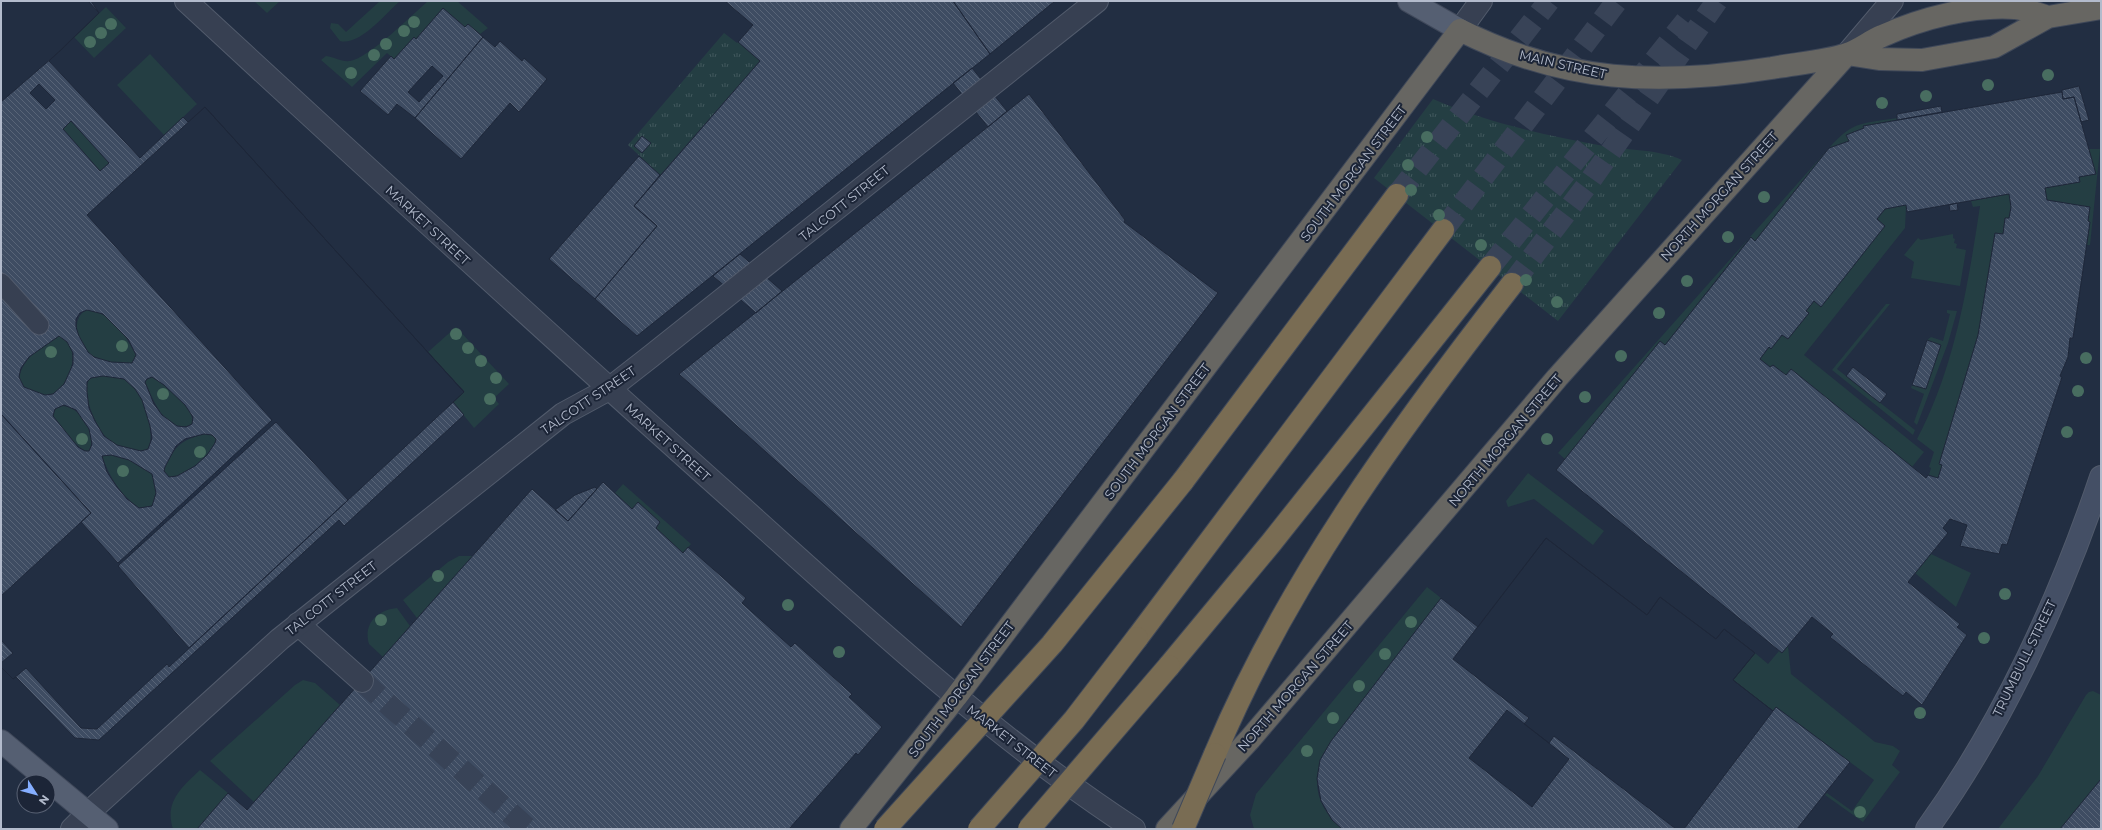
<svg xmlns="http://www.w3.org/2000/svg" width="2102" height="830" viewBox="0 0 2102 830" font-family="Montserrat,sans-serif">
<style>
.green{fill:#243e43}
.park{fill:url(#park-tufts)}
.building{fill:url(#building-back-hatch);stroke:#1e2739;fill-rule:evenodd}
.lines{fill:none;stroke-linecap:round;stroke-linejoin:round}
.minor-tunnel{stroke:#384357;stroke-width:22;stroke-dasharray:22 11;stroke-linecap:butt}
.motorway-tunnel{stroke:#384357;stroke-width:22;stroke-dasharray:22 11;stroke-linecap:butt}
.pedestrian-casing{stroke:#525b6c;stroke-width:21}
.minor-casing{stroke:#525b6c;stroke-width:24}
.tertiary-casing{stroke:#525b6c;stroke-width:24}
.secondary-casing{stroke:#525b6c;stroke-width:24}
.primary-casing{stroke:#40495b;stroke-width:24}
.trunk-casing{stroke:#3f4859;stroke-width:24}
.motorway-casing{stroke:#3f4859;stroke-width:24}
.pedestrian{stroke:#374052;stroke-width:19}
.minor{stroke:#374052;stroke-width:22}
.tertiary{stroke:#374052;stroke-width:22}
.secondary{stroke:#444f65;stroke-width:22}
.primary{stroke:#555f72;stroke-width:22}
.trunk{stroke:#676662;stroke-width:22}
.motorway{stroke:#796c53;stroke-width:22}
.motorway-bridge-casing{stroke:#3f4859;stroke-width:24;stroke-linecap:butt}
.motorway-bridge{stroke:#796c53;stroke-width:22}
.tree{fill:#486d60}
.labels{text-anchor:middle;dominant-baseline:central;stroke-width:4;stroke-linejoin:round;paint-order:stroke}
.street-label{font-size:13px;fill:#b3bbcc;stroke:#1c2537}
</style>
<defs>
<pattern id="park-tufts" width="24" height="20" patternUnits="userSpaceOnUse"><rect width="24" height="20" fill="#243e43"/><path d="M3 7l-1-3M5 7V3M7 7l1-3M15 17l-1-3M17 17v-4M19 17l1-3" fill="none" stroke="#41585d"/></pattern>
<pattern id="building-back-hatch" width="6" height="6" patternUnits="userSpaceOnUse"><rect width="6" height="6" fill="#3e4c62"/><path d="M-1 5l2 2M0 0l6 6M5-1l2 2" fill="none" stroke="#586477"/></pattern>
</defs>
<rect width="100%" height="100%" fill="#222e42"/>
<path class="green" d="M254,1H280L267,13Z
M380,1H400C385,14 360,46 340,41L330,28L331,23L338,24L346,32Z
M428,1H457L488,28L480,34L468,24L465,27L443,8L416,39L414,37L394,59L387,53L352,87L321,60L326,56C335,57 341,62 350,61C369,58 412,15 428,1Z
M106,7L126,28L94,58L74,37Z
M150,54L197,104L164,135L117,85Z
M1897,118V120L1864,126V128L1847,135L1849,141L1829,148L1755,241L1750,237L1665,345L1660,341L1565,459L1558,453L1829,148C1854,120 1862,124 1897,118Z
M71,121L109,163L100,171L63,129Z
M2089,149H2100L2090,245H2087L2090,222L2088,221L2090,207L2047,200L2045,188L2079,182V177L2096,174Z
M2009,194L2011,207L2009,218H2005L2003,234L1995,233L1978,335L1939,464L1942,465L1938,478L1929,475L1931,468L1929,467L1934,452L1917,439C1955,367 1968,285 1980,206L1973,207L1971,201Z
M1906,205L1905,228L1804,355L1924,452L1912,467L1791,370L1786,375L1773,365L1770,367L1760,359L1769,347L1771,348L1782,335L1788,339L1809,313L1806,311L1814,301L1820,306L1885,226L1877,219L1885,209Z
M1953,234V238L1955,239L1954,243L1957,244L1956,248L1966,250L1960,286L1911,278L1914,262L1904,255L1918,238L1921,240Z
M1886,304H1890L1837,369L1915,430L1913,435L1832,370Z
M87,310C110,311 127,337 136,355L132,363C120,364 106,362 95,357C79,350 68,318 87,310Z
M1947,310L1957,311L1948,343L1917,425L1914,422L1924,394L1911,388L1912,385L1926,389L1941,345L1927,340L1931,337L1943,341L1950,314L1947,313Z
M456,327L509,384L494,398L499,404L474,428L453,402L464,391L428,352Z
M59,336C86,344 68,397 45,395C37,394 30,390 24,387L19,377C24,358 41,345 59,336Z
M103,376C112,376 123,377 130,383C144,393 156,433 148,449C134,454 113,447 104,435C96,425 78,388 91,378C94,376 99,376 103,376Z
M152,377C164,384 197,409 192,424C167,437 153,399 145,382L147,379Z
M60,406C80,404 98,435 89,451C78,452 61,425 53,416L55,409Z
M204,434L212,435L216,439C214,453 184,478 169,477L164,471L165,467C176,445 180,441 204,434Z
M111,455L129,460L152,474L156,493L152,506L139,508C120,494 110,478 102,456Z
M1528,473L1604,531L1593,545L1534,499L1508,507L1506,501Z
M623,484L691,544L683,553L656,528L660,522L638,503L632,509L615,493Z
M1931,554L1971,573L1956,607L1915,573Z
M459,556H473L417,618L403,600L448,562Z
M1427,587L1441,598L1331,741C1310,774 1312,803 1342,829H1254L1250,815L1256,794Z
M397,608L410,626L383,657L369,644C363,624 377,610 397,608Z
M1788,646L1791,674L1875,742L1893,746L1900,751L1892,765L1900,772L1863,822L1825,795L1827,793L1852,811L1874,780L1776,707L1773,711L1733,680L1755,653L1768,664L1779,651L1782,653Z
M303,680L315,683L340,705L254,802L210,761L295,685Z
M2093,691L2101,695V779L2060,829H1998L2038,776L2086,695L2089,692Z
M200,770L228,793L197,829H173C164,802 182,787 200,770Z"/>
<path class="park" d="M724,33L737,43L738,42L760,61L660,175L628,145Z
M1433,99C1487,123 1546,135 1604,146C1631,151 1658,149 1682,160L1558,321L1374,178Z"/>
<path class="building" d="M1,1H91L99,13L49,61L140,158L183,117L188,122L205,107L464,392L453,402L464,415L344,526L339,520L99,740L75,738L16,677L13,679L1,667ZM39,84L55,100L46,109L30,93ZM71,121L109,163L100,171L63,129ZM87,310L103,314L128,339L136,355L132,363L111,362L94,357L88,352L79,336L76,327V319L80,313ZM59,336L67,342L73,353V364L64,384L53,394L45,395L24,387L19,377L21,368L29,357ZM103,376L124,379L135,389L142,400L150,426L152,438L148,449L141,451L117,445L104,436L95,421L89,408L87,392V382L91,378ZM152,377L164,385L185,405L193,417L192,424L186,427L177,426L162,415L154,404L145,382L147,379ZM64,405L76,410L89,429L92,444L89,451H85L78,447L53,416L55,409ZM204,434L212,435L216,439L215,443L207,455L195,466L177,476L169,477L164,471L165,467L176,446L185,439ZM111,455L129,460L152,474L156,493L152,506L139,508L127,499L117,487L107,472L102,456Z
M1,1H88L99,13L60,51L1,102Z
M725,1H953L990,54L637,336L595,299L657,226L634,206L760,61L738,42L753,25Z
M953,1H1055L990,54Z
M443,8L465,27L468,24L483,37L415,118L397,104L388,115L360,91L391,56L394,59L414,37L416,39ZM432,66L443,76L419,102L408,92Z
M483,37L495,47L500,41L522,61L524,58L547,79L519,112L510,103L461,159L415,118Z
M972,68L1007,111L988,127L953,83Z
M2079,86L2089,120L2081,122L2074,97L2063,99L2062,92V90Z
M2062,92L2063,99L2074,97L2096,174L2079,177L2080,182L2045,188L2047,200L2090,207L2088,221L2090,222L2073,338H2070L2068,357L2060,376L2062,377L2007,545L2002,544L1999,554L1960,546L1967,525L1950,519L1943,528L1948,533L1908,582L1960,624L1957,627L1967,635L1922,705L1906,692L1903,696L1830,637L1833,634L1812,617L1782,653L1556,470L1660,341L1665,345L1751,237L1755,241L1829,148L1849,141L1846,135L1864,128L1863,126ZM2009,194L2011,207L2009,218H2005L2003,234L1995,233L1978,335L1939,464L1942,465L1938,478L1928,475L1926,478L1791,369L1786,375L1773,365L1770,367L1760,359L1769,347L1771,349L1782,335L1788,339L1809,313L1806,311L1814,301L1821,307L1885,226L1877,219L1885,209L1906,205L1907,212Z
M1029,94L1125,220L1124,222L1218,293L961,627L679,374Z
M1941,106L1942,112L1897,120V114Z
M205,107L464,392L169,667L167,664L97,729L81,728L26,668L13,679L1,667V663L13,653L1,640V414L91,513L81,522L118,563L272,420L87,215Z
M642,136L651,143L642,153L634,146Z
M639,156L660,175L634,206L657,226L595,299L549,259Z
M1957,203L1958,210L1950,211L1949,205Z
M740,254L782,291L756,313L713,276Z
M1927,340L1941,345L1926,389L1912,385Z
M1853,367L1887,394L1880,403L1846,376Z
M1,414L91,513L1,596Z
M276,422L348,500L189,648L118,566Z
M603,482L632,509L638,502L660,522L656,528L683,553L688,547L746,598L742,603L791,647L795,643L852,694L849,697L882,727L858,755L856,753L789,829H197L228,793L247,810L532,489L568,521Z
M595,487L597,489L568,521L555,510L575,495Z
M1546,538L1647,615L1660,597L1716,639L1724,629L1755,653L1733,680L1773,711L1684,829H1676L1554,736L1549,743L1524,724L1529,718L1453,659Z
M1546,538L1647,615L1660,597L1716,639L1724,629L1755,653L1733,680L1773,711L1776,707L1850,762L1797,829H1342L1332,820L1321,801L1317,779L1320,760L1331,741L1441,598L1478,627Z
M1507,710L1569,759L1532,807L1469,758Z
M2101,779V829H2060Z"/>
<g class="lines">
<path class="minor-tunnel" d="M362,681L528,829"/>
<path class="motorway-tunnel" d="M1397,195L1549,1
M1443,230L1617,1
M1490,267L1686,21
M1512,284L1590,181L1717,1"/>
<defs>
<path id="pedestrian" d="M1,283L39,325"/>
<path id="minor" d="M298,624L362,681
M72,829L88,813"/>
<path id="tertiary" d="M186,1C369,170 552,338 738,504C865,618 990,735 1134,829
M1460,30L1481,1
M1847,54L1892,1
M88,813L280,639L563,414L609,389L650,357L1097,1"/>
<path id="secondary" d="M1927,829C2002,725 2060,599 2101,477"/>
<path id="primary" d="M1409,1L1460,30
M1,741L107,829"/>
<path id="trunk" d="M1847,54L1879,59L1922,60L1994,47L2048,17L2101,8
M851,829L956,697L1460,30C1564,83 1659,86 1772,68C1793,64 1828,61 1847,54C1859,50 1870,41 1882,36C1922,18 1972,5 2015,8C2026,9 2038,14 2048,17
M1167,829L1250,739L1557,378L1847,54"/>
<path id="motorway" d="M1183,481L1397,195
M1137,638L1443,230
M1169,666L1271,543L1490,267
M1215,754C1286,584 1399,429 1512,284"/>
</defs>
<use href="#pedestrian" class="pedestrian-casing"/>
<use href="#minor" class="minor-casing"/>
<use href="#tertiary" class="tertiary-casing"/>
<use href="#secondary" class="secondary-casing"/>
<use href="#primary" class="primary-casing"/>
<use href="#trunk" class="trunk-casing"/>
<use href="#motorway" class="motorway-casing"/>
<use href="#pedestrian" class="pedestrian"/>
<use href="#minor" class="minor"/>
<use href="#tertiary" class="tertiary"/>
<use href="#secondary" class="secondary"/>
<use href="#primary" class="primary"/>
<use href="#trunk" class="trunk"/>
<use href="#motorway" class="motorway"/>
<defs>
<path id="motorway-bridge" d="M885,829L1052,644L1183,481
M979,829L1074,720L1137,638
M1029,829L1169,666
M1183,829L1215,754"/>
</defs>
<use href="#motorway-bridge" class="motorway-bridge-casing"/>
<use href="#motorway-bridge" class="motorway-bridge"/>
</g>
<g class="tree">
<circle cx="414" cy="22" r="6"/>
<circle cx="111" cy="24" r="6"/>
<circle cx="404" cy="31" r="6"/>
<circle cx="101" cy="33" r="6"/>
<circle cx="90" cy="42" r="6"/>
<circle cx="386" cy="44" r="6"/>
<circle cx="374" cy="55" r="6"/>
<circle cx="351" cy="73" r="6"/>
<circle cx="2048" cy="75" r="6"/>
<circle cx="1988" cy="85" r="6"/>
<circle cx="1926" cy="96" r="6"/>
<circle cx="1882" cy="103" r="6"/>
<circle cx="1427" cy="137" r="6"/>
<circle cx="1408" cy="165" r="6"/>
<circle cx="1411" cy="190" r="6"/>
<circle cx="1764" cy="197" r="6"/>
<circle cx="1439" cy="215" r="6"/>
<circle cx="1728" cy="237" r="6"/>
<circle cx="1481" cy="245" r="6"/>
<circle cx="1526" cy="280" r="6"/>
<circle cx="1687" cy="281" r="6"/>
<circle cx="1557" cy="302" r="6"/>
<circle cx="1659" cy="313" r="6"/>
<circle cx="456" cy="334" r="6"/>
<circle cx="122" cy="346" r="6"/>
<circle cx="468" cy="348" r="6"/>
<circle cx="51" cy="352" r="6"/>
<circle cx="1621" cy="356" r="6"/>
<circle cx="2086" cy="358" r="6"/>
<circle cx="481" cy="361" r="6"/>
<circle cx="496" cy="378" r="6"/>
<circle cx="2078" cy="391" r="6"/>
<circle cx="163" cy="394" r="6"/>
<circle cx="1585" cy="397" r="6"/>
<circle cx="490" cy="399" r="6"/>
<circle cx="2067" cy="432" r="6"/>
<circle cx="82" cy="439" r="6"/>
<circle cx="1547" cy="439" r="6"/>
<circle cx="200" cy="452" r="6"/>
<circle cx="123" cy="471" r="6"/>
<circle cx="438" cy="576" r="6"/>
<circle cx="2005" cy="594" r="6"/>
<circle cx="788" cy="605" r="6"/>
<circle cx="381" cy="620" r="6"/>
<circle cx="1411" cy="622" r="6"/>
<circle cx="1984" cy="638" r="6"/>
<circle cx="839" cy="652" r="6"/>
<circle cx="1385" cy="654" r="6"/>
<circle cx="1359" cy="686" r="6"/>
<circle cx="1920" cy="713" r="6"/>
<circle cx="1333" cy="718" r="6"/>
<circle cx="1307" cy="751" r="6"/>
<circle cx="1860" cy="812" r="6"/>
</g>
<g class="labels">
<g class="street-label">
<text transform="translate(1563 64) rotate(13)">MAIN STREET</text>
<text transform="translate(1353 173) rotate(-53)">SOUTH MORGAN STREET</text>
<text transform="translate(1719 196) rotate(-48)">NORTH MORGAN STREET</text>
<text transform="translate(844 203) rotate(-39)">TALCOTT STREET</text>
<text transform="translate(428 225) rotate(43)">MARKET STREET</text>
<text transform="translate(588 400) rotate(-34)">TALCOTT STREET</text>
<text transform="translate(1157 431) rotate(-53)">SOUTH MORGAN STREET</text>
<text transform="translate(1505 440) rotate(-50)">NORTH MORGAN STREET</text>
<text transform="translate(668 442) rotate(42)">MARKET STREET</text>
<text transform="translate(331 598) rotate(-38)">TALCOTT STREET</text>
<text transform="translate(2024 658) rotate(-64)">TRUMBULL STREET</text>
<text transform="translate(1295 686) rotate(-49)">NORTH MORGAN STREET</text>
<text transform="translate(961 689) rotate(-53)">SOUTH MORGAN STREET</text>
<text transform="translate(1012 741) rotate(38)">MARKET STREET</text>
</g>
</g>
<rect width="2102" height="830" fill="none" stroke="#b3bbcc" stroke-width="4"/>
<g transform="translate(36 794) rotate(126)"><circle r="19" fill="#1c2537" stroke="#586173"/>
<path d="M0-3L7 15L0 10L-7 15Z" fill="#85aeff"/>
<text y="-6" font-size="11" font-weight="bold" text-anchor="middle" fill="#b3bbcc">N</text>
</g>
</svg>
